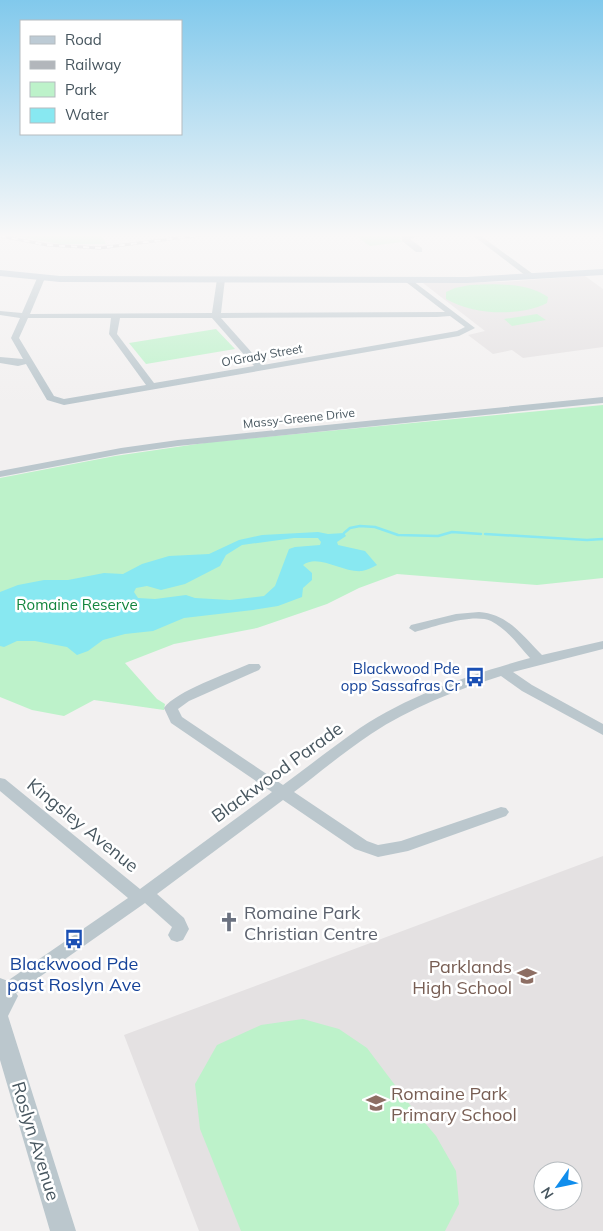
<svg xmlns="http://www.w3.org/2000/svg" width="603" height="1231" viewBox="0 0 603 1231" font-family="Mulish,sans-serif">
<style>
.education{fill:#e4e1e2;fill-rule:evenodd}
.green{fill:#bdf2ca}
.water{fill:#88e8f1;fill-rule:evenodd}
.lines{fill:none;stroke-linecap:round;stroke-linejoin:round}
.stream{stroke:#88e8f1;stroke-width:2.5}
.minor{fill:#bbc7cd;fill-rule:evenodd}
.tertiary{fill:#bbc7cd;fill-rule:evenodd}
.secondary{fill:#bdcbd5;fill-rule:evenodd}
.rail-casing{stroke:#b2b6bb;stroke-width:3}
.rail{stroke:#fff;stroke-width:2;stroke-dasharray:6;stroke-linecap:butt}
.labels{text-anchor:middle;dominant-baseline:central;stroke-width:5;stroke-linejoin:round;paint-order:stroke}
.far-street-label{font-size:12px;fill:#47565f;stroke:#fff}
.park-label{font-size:15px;fill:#12853d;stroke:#fff}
.transit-label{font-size:15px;fill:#164399;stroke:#fff;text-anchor:end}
.near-street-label{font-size:18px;fill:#47565f;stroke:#fff}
.near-worship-label{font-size:18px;fill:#5b616d;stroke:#fff;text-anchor:start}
.near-transit-label{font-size:18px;fill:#164399;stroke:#fff}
.near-education-label{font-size:18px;fill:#785e54;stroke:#fff;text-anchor:end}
</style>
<rect width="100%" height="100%" fill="#f2f0f0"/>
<path class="education" d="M585,276L603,289V347L523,358L512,350L493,354L468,335L485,331L423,283L500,282Z
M603,856V1231H199L124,1035ZM543,1171H573V1201H543Z"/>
<path class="green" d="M3,234H105L102,236L106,244H60Z
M353,234L401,236L399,238L402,242L370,246Z
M470,285C496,284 526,282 548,297L547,303C519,317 473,315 446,299V292L455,288Z
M537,314L546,320L512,326L504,319Z
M216,329L235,349L146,364L129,343Z
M603,405V578L537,585L397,574L359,588L327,604L257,628L174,644L125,663L157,699L165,704L164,710L94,700L64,716L32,710L0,697V478L115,456L211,442Z
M303,1019L339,1029L367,1048L410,1105L436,1136L456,1171L459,1204L445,1231H241L200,1129L195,1084L217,1045L261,1025Z"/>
<path class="water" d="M318,532L328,534L344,533L346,536L337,542L338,545L365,551L377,565C373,567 367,570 362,571C343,573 318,553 303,565L312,573V580L303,588L302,597L278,606L253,610L184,618L153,631L125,634L103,640L88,651L77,655L67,647L35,641H17L4,647L0,646V592L18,585L44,580H68L104,573L123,574L142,564L169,556L209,554L239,540L262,535ZM294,538H318L321,542L320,545L295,547L289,549L275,586L264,596L230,600L195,598L186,595L155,599L138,598L134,592L136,588L147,586L161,590L185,584L220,566L226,555L242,545Z"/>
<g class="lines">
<path class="stream" d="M344,533L350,528L360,526L375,527L398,535L438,536L452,532L481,534
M485,534L587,540L603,539"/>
<path class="minor" d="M408,234H426L410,239L422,248V252H416L402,241V237Z
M471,234H478L537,277L530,279Z
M38,276L45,278L30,314L212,313L217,279L221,277L225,279L221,313L445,312L406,282L405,280L409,278L475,328L459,336L64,405L47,400L26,364L18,366L0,363V357L23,359L11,338L20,318L0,315V311L22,313ZM450,316L465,327L457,331L263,365L221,318L437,317ZM28,318H111L109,334L146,385L64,399L54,396L19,338ZM120,318H212L254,366L154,383L117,334Z
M603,397V403L178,446L121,454L0,477V471L121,448L178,440Z
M479,612C508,614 522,635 542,655L603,641V649L513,672L532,685L603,724V735L522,691L501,676C456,690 410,708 371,734C344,752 319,773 294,792L367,841L378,845L401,841L501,807L506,808L509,812L506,816L408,851L378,857L355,849L283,800L157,894L184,918L189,929L183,940L177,942L171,940L168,935L172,927L145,903L11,997L5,999L0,998V986L128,898L0,791V778L5,779L140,889L272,792L171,723L164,708C176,691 229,673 249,664H259L261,667L259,670L189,701L178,709L182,717L283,785C309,766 334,746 360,728C411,694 472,674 530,658C519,646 507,629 491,621C472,613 434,627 415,632L409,628L411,625L456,614Z"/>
<path class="tertiary" d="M0,978L8,981L18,996L8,1016L76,1231H50L0,1060Z"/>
<path class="secondary" d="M603,269V275L467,283L60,282L0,276V270L60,276L467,277Z"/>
<defs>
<path id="rail" d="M0,236L47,245L100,248L201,235L311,234"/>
</defs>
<use href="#rail" class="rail-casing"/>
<use href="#rail" class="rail"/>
</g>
<linearGradient id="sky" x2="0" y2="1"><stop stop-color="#81c9ec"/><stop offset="0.58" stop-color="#f9f8f8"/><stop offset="1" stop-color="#f9f8f8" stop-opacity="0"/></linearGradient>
<rect width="603" height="406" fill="url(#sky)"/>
<defs>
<symbol id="bus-bare" viewBox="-9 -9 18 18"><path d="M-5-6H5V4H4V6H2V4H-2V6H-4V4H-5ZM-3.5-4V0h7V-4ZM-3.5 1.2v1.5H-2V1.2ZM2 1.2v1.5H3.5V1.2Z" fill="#1a4fb4" stroke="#fff" stroke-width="2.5" paint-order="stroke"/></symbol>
<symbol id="church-bare" viewBox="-9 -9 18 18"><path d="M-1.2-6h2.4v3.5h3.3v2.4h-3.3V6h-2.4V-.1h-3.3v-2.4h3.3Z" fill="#6b7280" stroke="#fff" stroke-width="2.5" paint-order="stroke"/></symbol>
<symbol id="school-bare" viewBox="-9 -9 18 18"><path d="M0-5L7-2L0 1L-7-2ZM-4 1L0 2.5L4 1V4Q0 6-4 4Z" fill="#8d6e63" stroke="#fff" stroke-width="2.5" paint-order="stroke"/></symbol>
</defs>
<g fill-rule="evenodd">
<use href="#bus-bare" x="461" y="663" width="28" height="28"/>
<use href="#church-bare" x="215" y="908" width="28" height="28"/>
<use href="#bus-bare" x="60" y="925" width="28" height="28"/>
<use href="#school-bare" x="513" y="962" width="28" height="28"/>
<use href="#school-bare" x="362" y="1089" width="28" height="28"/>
</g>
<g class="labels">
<g class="far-street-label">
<text transform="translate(262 355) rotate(-10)">O'Grady Street</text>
<text transform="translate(299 418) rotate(-6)">Massy-Greene Drive</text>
</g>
<g class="park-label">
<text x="77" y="604">Romaine Reserve</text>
</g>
<g class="transit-label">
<text x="460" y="668">Blackwood Pde<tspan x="460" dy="17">opp Sassafras Cr</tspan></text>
</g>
<g class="near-street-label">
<text transform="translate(277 772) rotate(-36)">Blackwood Parade</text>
<text transform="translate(83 825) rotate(39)">Kingsley Avenue</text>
<text transform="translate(36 1141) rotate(73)">Roslyn Avenue</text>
</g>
<g class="near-worship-label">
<text x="244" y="912">Romaine Park<tspan x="244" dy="21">Christian Centre</tspan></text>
</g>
<g class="near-transit-label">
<text x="74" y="963">Blackwood Pde<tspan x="74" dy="21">past Roslyn Ave</tspan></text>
</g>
<g class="near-education-label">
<text x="512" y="966">Parklands<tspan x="512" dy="21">High School</tspan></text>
<text x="391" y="1093" text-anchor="start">Romaine Park<tspan x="391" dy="21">Primary School</tspan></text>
</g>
</g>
<rect x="20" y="20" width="162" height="115" fill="#ffffff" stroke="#b5bbbf"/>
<rect x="30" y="36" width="25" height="8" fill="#bdcbd5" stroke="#b5bbbf"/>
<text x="65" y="45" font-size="15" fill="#47565f">Road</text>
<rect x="30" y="61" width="25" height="8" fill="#b2b6bb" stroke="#b5bbbf"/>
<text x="65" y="70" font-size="15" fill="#47565f">Railway</text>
<rect x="30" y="82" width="25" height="15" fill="#bdf2ca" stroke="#b5bbbf"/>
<text x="65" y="95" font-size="15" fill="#47565f">Park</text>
<rect x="30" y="108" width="25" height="15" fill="#88e8f1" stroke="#b5bbbf"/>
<text x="65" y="120" font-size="15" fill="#47565f">Water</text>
<g transform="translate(558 1186) rotate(237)"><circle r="24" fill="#ffffff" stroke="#b5bbbf"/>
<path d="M0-4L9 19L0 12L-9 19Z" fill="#108dec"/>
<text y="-8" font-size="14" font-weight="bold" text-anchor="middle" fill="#47565f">N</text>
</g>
</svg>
